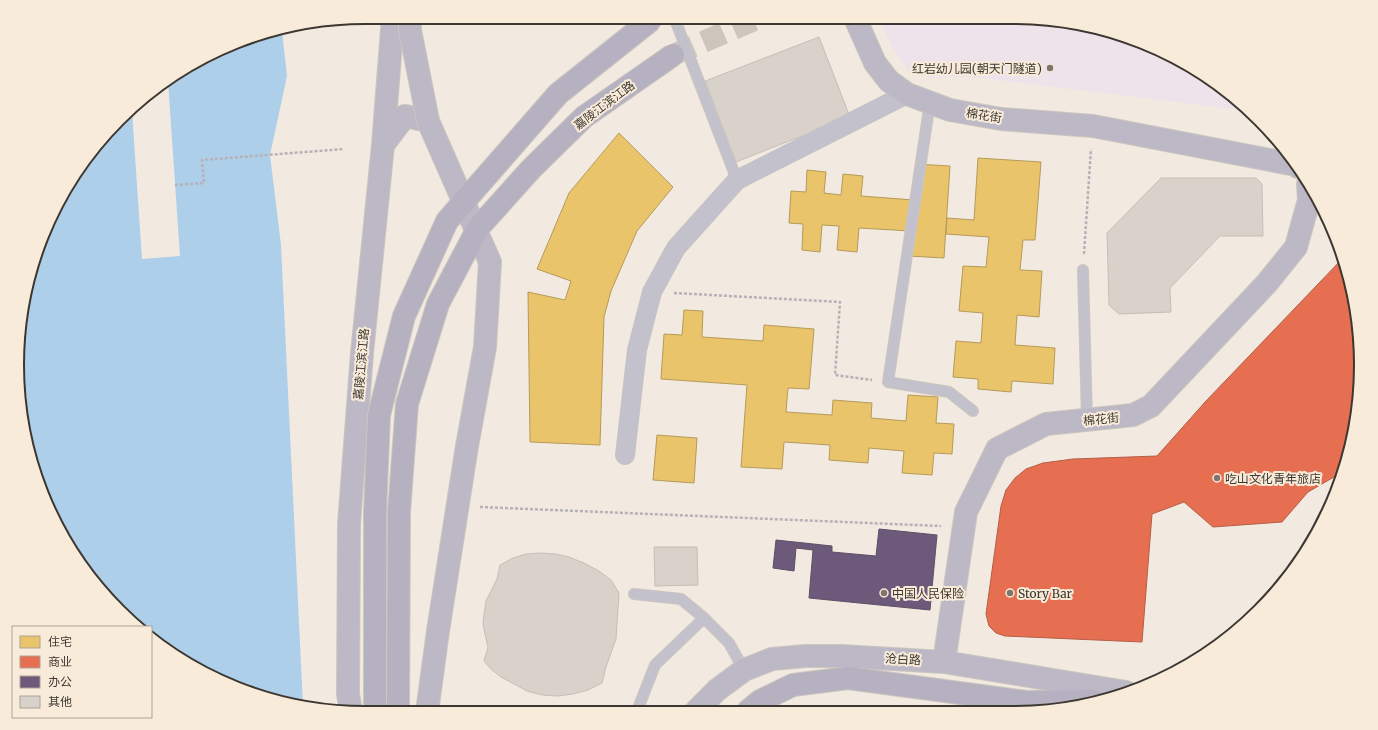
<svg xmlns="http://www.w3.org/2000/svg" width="1378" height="730" viewBox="0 0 1378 730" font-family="Merriweather,'Noto Sans SC',serif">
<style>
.education{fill:#eee3ea}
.water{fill:#aecfea}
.pier{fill:#f2eae0}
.homes{fill:#e9c46a;stroke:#b59a59}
.shops{fill:#e76f51;stroke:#b45e47}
.offices{fill:#6d597a;stroke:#5e4f64}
.building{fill:#d9d2cb;stroke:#c5bfb7}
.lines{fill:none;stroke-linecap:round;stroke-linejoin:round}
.primary-tunnel{stroke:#cec6bd;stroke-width:22;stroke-dasharray:22 11;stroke-linecap:butt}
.lane-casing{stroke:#ccc6be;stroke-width:12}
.street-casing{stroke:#ccc6be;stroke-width:20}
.secondary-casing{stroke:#ccc6be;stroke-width:24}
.primary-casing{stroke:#ccc6be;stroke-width:24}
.path{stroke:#b5b1b6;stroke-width:2.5;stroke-dasharray:3 2;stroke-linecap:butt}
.lane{stroke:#c3c1cc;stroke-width:10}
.street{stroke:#c3c1cc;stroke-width:19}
.secondary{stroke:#bcb8c6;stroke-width:22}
.primary{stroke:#b5b1c1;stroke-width:22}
.secondary-bridge-casing{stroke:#ccc6be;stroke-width:24;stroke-linecap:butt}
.primary-bridge-casing{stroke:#ccc6be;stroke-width:24;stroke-linecap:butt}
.secondary-bridge{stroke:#bcb8c6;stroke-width:22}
.primary-bridge{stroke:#b5b1c1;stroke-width:22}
.poi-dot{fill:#7c766e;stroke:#f9ebd9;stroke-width:1.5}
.labels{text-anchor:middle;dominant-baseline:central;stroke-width:4;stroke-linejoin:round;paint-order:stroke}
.poi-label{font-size:12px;fill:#3c3730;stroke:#f9ebd9;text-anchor:start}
.street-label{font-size:12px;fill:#3c3730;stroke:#f9ebd9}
.rim{fill:none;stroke:#3c3730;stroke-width:2}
</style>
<rect width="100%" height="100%" fill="#f2eae0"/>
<path class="education" d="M879,18H1036L1103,29L1187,64L1242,103L1250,111L971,77L929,78L909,72L891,45Z"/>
<path class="water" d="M282,31L287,76L270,155L281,245L303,706L275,701L191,666L151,634V627H143L104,595L44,498L18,388L29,275L76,172L153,89L253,36Z"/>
<path class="pier" d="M168,81L180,256L142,259L132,111L153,89Z"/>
<path class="homes" d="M619,133L673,187L637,231L611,291L604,317L600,445L530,442L528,292L565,300L571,281L537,269L569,193Z
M978,158L1041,162L1035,240H1023L1020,270L1042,271L1039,317L1017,315L1015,345L1055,348L1053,384L1012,381L1011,392L978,389V379L953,377L956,341L981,343L983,313L959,311L963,266L986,267L989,237L946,234L947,218L974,220Z
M916,164L950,166L944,258L909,256L911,231L859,228L857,252L837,250L839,226L822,225L820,252L802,250L803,224L789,223L791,191L806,192L807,170L826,172L824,193L841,195L843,174L863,176L861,196L914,200Z
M684,310L703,311L702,337L763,341L764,325L814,329L809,389L788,388L786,412L832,415L833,400L872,403L871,418L906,421L908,395L938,397L936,423L954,424L952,454L934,453L932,475L902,473L904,451L869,448L868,463L829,460L830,445L784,442L782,469L741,467L747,385L661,379L664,334L682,335Z
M657,435L697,438L694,483L653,480Z"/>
<path class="shops" d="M1343,258L1349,275L1360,342L1358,410L1343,475L1341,473L1308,492L1282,522L1213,527L1184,502L1152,514L1142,642L1005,636L996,633L989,626L986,614L1001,506L1006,490L1015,478L1026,469L1043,463L1073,459L1157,456L1206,401Z"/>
<path class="offices" d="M879,529L937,535L930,610L809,598L813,550L796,548L794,571L773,568L776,540L832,546V552L876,556Z"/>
<path class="building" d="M819,37L850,117L736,162L705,81Z
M1161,178H1256L1262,184L1263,236H1220L1170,288L1171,312L1119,314L1109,305L1107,233Z
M654,547H697L698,585L655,586Z
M541,553L556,554L569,557L584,563L599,571L611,580L619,593L616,639L606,667L602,683L588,690L573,694L558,696L542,695L527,691L501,677L491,669L484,661L488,647L483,625L484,614L486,601L497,579L500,565L513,558L526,554Z"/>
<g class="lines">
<path class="primary-tunnel" d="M673,55L761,17"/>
<defs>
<path id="lane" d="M674,17L737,180
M930,102L888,382L949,392L973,411
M1083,270L1087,420
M634,594L681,599L704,618L729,643L744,670
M637,711L655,665L704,618"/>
<path id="street" d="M625,455L637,350L652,292L676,248L737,180L907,94"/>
<path id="secondary" d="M855,18L875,63L889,81L907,94L950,110L1001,119L1093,126L1296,165L1298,167
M383,145L405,116L428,121
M944,662L966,512L997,449L1046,424L1133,415L1151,406L1267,283L1296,247L1309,200L1308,184
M696,711L717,690L744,670L772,659L805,656H841L944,662L1126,692
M351,712L348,694L349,524L362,353L383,145L393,17"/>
<path id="primary" d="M375,513V712
M748,711L760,701L793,685L848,678L1027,702L1093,701
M398,712L399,512"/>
</defs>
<use href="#lane" class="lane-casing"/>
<use href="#street" class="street-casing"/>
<use href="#secondary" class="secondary-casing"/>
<use href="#primary" class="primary-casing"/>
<path class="path" d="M175,185L204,183L202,160L344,149
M1084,254L1091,149
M674,293L840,302L835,375L872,380
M480,507L941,526
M1179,663H1189"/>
<use href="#lane" class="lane"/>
<use href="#street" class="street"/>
<use href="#secondary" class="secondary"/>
<use href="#primary" class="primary"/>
<defs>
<path id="secondary-bridge" d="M410,17V30L428,121L490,262L485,347L467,446L438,631L427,712"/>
<path id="primary-bridge" d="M399,512L407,404L438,304L478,228L532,168L584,117L673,55
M375,513L379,415L404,316L447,221L558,94L651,20"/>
</defs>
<use href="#secondary-bridge" class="secondary-bridge-casing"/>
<use href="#primary-bridge" class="primary-bridge-casing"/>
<use href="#secondary-bridge" class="secondary-bridge"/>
<use href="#primary-bridge" class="primary-bridge"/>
</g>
<g class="poi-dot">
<circle cx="1050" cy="68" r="4"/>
<circle cx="1217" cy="478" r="4"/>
<circle cx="884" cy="593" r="4"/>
<circle cx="1010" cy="593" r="4"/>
</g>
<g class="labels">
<g class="poi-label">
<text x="1042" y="68" text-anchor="end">红岩幼儿园(朝天门隧道)</text>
<text x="1225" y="478">吃山文化青年旅店</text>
<text x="892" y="593">中国人民保险</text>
<text x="1018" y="593">Story Bar</text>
</g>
<g class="street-label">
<text transform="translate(604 105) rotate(-37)">嘉陵江滨江路</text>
<text transform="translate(984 115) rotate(9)">棉花街</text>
<text transform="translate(361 364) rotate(-85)">嘉陵江滨江路</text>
<text transform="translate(1101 419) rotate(-6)">棉花街</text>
<text transform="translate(903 659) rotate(3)">沧白路</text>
</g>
</g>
<path d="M0 0H1378V730H0ZM365 24H1013A341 341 0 0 1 1354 365V365A341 341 0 0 1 1013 706H365A341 341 0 0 1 24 365V365A341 341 0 0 1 365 24Z" fill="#f9ebd9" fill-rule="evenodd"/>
<path class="rim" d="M365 24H1013A341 341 0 0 1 1354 365V365A341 341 0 0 1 1013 706H365A341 341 0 0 1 24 365V365A341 341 0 0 1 365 24Z"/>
<rect x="12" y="626" width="140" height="92" fill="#f9ebd9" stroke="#ada395"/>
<rect x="20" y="636" width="20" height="12" fill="#e9c46a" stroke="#ada395"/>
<text x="48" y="646" font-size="12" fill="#3c3730">住宅</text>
<rect x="20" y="656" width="20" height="12" fill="#e76f51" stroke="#ada395"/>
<text x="48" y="666" font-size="12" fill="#3c3730">商业</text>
<rect x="20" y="676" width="20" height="12" fill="#6d597a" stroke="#ada395"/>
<text x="48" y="686" font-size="12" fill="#3c3730">办公</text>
<rect x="20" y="696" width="20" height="12" fill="#d9d2cb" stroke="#ada395"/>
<text x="48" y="706" font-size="12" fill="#3c3730">其他</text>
</svg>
